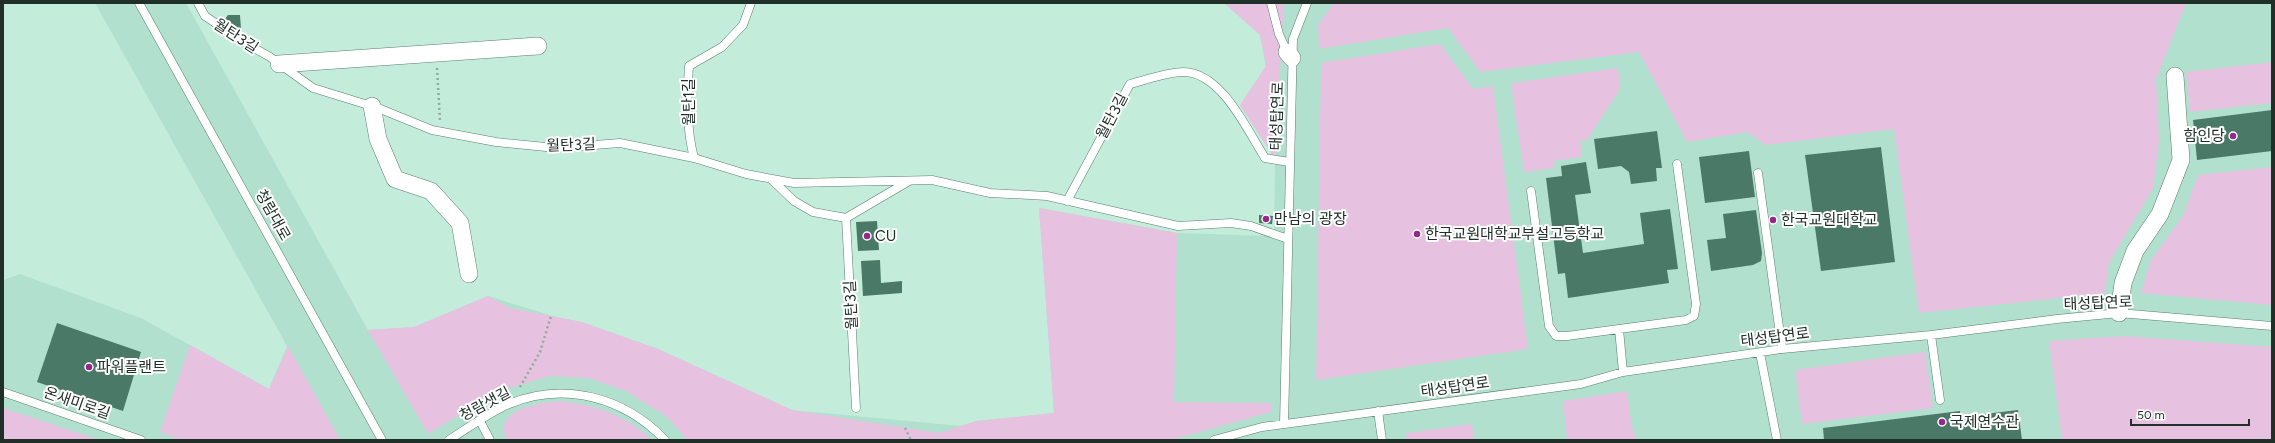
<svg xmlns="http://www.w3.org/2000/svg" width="2275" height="443" viewBox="0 0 2275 443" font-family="Figtree,'Noto Sans KR',sans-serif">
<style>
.built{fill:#b1e1ce}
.green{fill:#e6c2e0}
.building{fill:#4a7967}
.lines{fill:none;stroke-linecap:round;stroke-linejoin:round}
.lane-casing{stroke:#597e6f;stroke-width:9}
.street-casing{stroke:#597e6f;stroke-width:18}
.path{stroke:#8cac9e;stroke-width:2.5;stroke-dasharray:2 3;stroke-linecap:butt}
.lane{stroke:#fff;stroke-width:8}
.street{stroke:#fff;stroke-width:17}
.poi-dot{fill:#94298b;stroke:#fff;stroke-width:1.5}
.labels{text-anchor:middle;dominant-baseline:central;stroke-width:4;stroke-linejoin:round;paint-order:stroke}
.street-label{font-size:15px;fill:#203029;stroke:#fff}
.poi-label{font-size:15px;fill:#203029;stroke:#fff;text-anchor:start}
</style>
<rect width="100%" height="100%" fill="#c4ecdb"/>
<path class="built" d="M95,3H186L368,330L414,327L488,296L556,317L582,322L658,349L792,410L961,426L976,421L1054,413L1039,208L1177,233L1274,236L1275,159L1240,105L1266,66L1260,35L1224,3H2272V440H3V280L20,274L141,318L269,389L287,346Z"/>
<path class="green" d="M1224,3H1284L1275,159L1240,105L1266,66L1260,35Z
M1334,3H2186L2156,79L2159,142L2153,188L2109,263L2105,293L1919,313L1894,129L1765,145L1748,132L1687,142L1639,52L1480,72L1448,28L1319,49L1318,25Z
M1440,44L1473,89L1493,86L1528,349L1316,380L1321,63Z
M2272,62V103L2190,112L2186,72Z
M1618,68L1620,89L1587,140L1580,141L1582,157L1554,161L1555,168L1524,172L1511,83Z
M2272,167V305L2141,293L2151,260L2183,216L2198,175Z
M1039,208L1177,233L1174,402L1271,403V412L1171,440H687L667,417L626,391L589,378L550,376L499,391L428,434L368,330L414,327L488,296L510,308L582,322L658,349L792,410L939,433L976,421L1054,413Z
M2125,336L2272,347V440H2062L2049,341Z
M190,345L269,389L288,346L340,440H181L160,432Z
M1925,352L1933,408L1802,424L1795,370Z
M1627,391L1632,428L1637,440H1567L1563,401Z
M560,401C595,405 626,415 652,440H507C491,410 540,402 560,401Z
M3,408L100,440H3Z
M1472,424L1474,440H1407L1406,433Z"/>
<path class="building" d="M228,15H240L241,29H232L223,22Z
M2272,110V151L2197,160L2193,120Z
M1657,131L1662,168H1656L1657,181L1631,184L1629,172L1621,166L1598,169L1594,139Z
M1881,147L1895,262L1821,271L1805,155Z
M1749,151L1755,197L1705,203L1699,157Z
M1586,162L1591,193L1575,195L1583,253L1644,244L1640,213L1670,209L1678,269L1667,270L1669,283L1568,298L1565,273L1558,274L1546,178L1562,176L1561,166Z
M1756,210L1762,253L1761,261L1753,265L1711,271L1707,240L1726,238L1723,214Z
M1259,215L1273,216L1272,224L1259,223Z
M877,221L879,250L858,251L856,222Z
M880,260L881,283L902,281V293L863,296L861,261Z
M57,323L141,352L123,411L37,382Z
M2018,410L2022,440H1824L1823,428L1960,411V417Z"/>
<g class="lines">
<defs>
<path id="lane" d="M139,3L382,440
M198,3L205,16L242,41L270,57L313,88L378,108L432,130L496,142L556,148L620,143L694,158L746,174L794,183L932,180L990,193L1047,196L1178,226L1231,223L1251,226L1288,239
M1271,3L1279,34L1287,52
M694,158C686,127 687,97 689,66L722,47L743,25L751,3
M1758,173L1782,349
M771,179L794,201L813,212L846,218L856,408
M1531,191L1549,326L1556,336H1567L1686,320L1694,316L1696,304L1677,164
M1067,201L1130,84C1146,80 1167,72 1184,72C1222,73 1247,130 1265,158L1289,162
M846,218L909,181
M1619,329L1623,372
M1931,335L1940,400
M1760,353L1777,440
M3,392L141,440
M1378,411L1382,440
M480,421L490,440
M1284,424L1293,39L1307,3
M449,440C468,428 488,413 509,404C564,381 624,397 665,440
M1214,440L1262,427L1581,384L1623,372L1782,349L1931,335L2057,319L2119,313L2272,326"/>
<path id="street" d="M1287,52L1292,58
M279,64L538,46
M372,106L378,139L395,179L431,191L460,223L469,274
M2119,313L2123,283L2135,251L2160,214L2181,160L2175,76"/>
</defs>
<use href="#lane" class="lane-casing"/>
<use href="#street" class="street-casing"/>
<path class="path" d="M437,68L440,121
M520,387L540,352L551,316
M905,428L911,440"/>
<use href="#lane" class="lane"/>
<use href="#street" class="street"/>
</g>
<g class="poi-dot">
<circle cx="2233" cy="136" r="4"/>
<circle cx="1266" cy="219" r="4"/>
<circle cx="1773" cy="220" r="4"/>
<circle cx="1417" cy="234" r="4"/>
<circle cx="867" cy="236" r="4"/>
<circle cx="89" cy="367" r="4"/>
<circle cx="1942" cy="422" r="4"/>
</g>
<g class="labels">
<g class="street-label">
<text transform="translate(236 36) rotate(33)">월탄3길</text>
<text transform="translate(689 102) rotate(-90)">월탄1길</text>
<text transform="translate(1112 116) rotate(-62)">월탄3길</text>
<text transform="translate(1277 116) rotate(-88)">태성탑연로</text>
<text transform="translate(571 145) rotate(-2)">월탄3길</text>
<text transform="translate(273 215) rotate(61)">청람대로</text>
<text transform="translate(2098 303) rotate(-2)">태성탑연로</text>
<text transform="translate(851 305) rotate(-93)">월탄3길</text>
<text transform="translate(1775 337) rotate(-7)">태성탑연로</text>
<text transform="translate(1455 387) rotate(-8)">태성탑연로</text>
<text transform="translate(77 403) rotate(19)">온새미로길</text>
<text transform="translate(485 404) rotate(-28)">청람샛길</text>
</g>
<g class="poi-label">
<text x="2225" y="136" text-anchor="end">함인당</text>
<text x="1274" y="219">만남의 광장</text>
<text x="1781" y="220">한국교원대학교</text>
<text x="1425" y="234">한국교원대학교부설고등학교</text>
<text x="875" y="236">CU</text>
<text x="97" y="367">파워플랜트</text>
<text x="1950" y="422">국제연수관</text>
</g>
</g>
<rect width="2275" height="443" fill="none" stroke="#203029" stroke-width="8"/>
<path d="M2131 419v6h118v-6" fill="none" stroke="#203029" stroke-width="2"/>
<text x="2137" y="419" font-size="12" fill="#203029" stroke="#ffffff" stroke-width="3" paint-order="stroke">50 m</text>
</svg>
